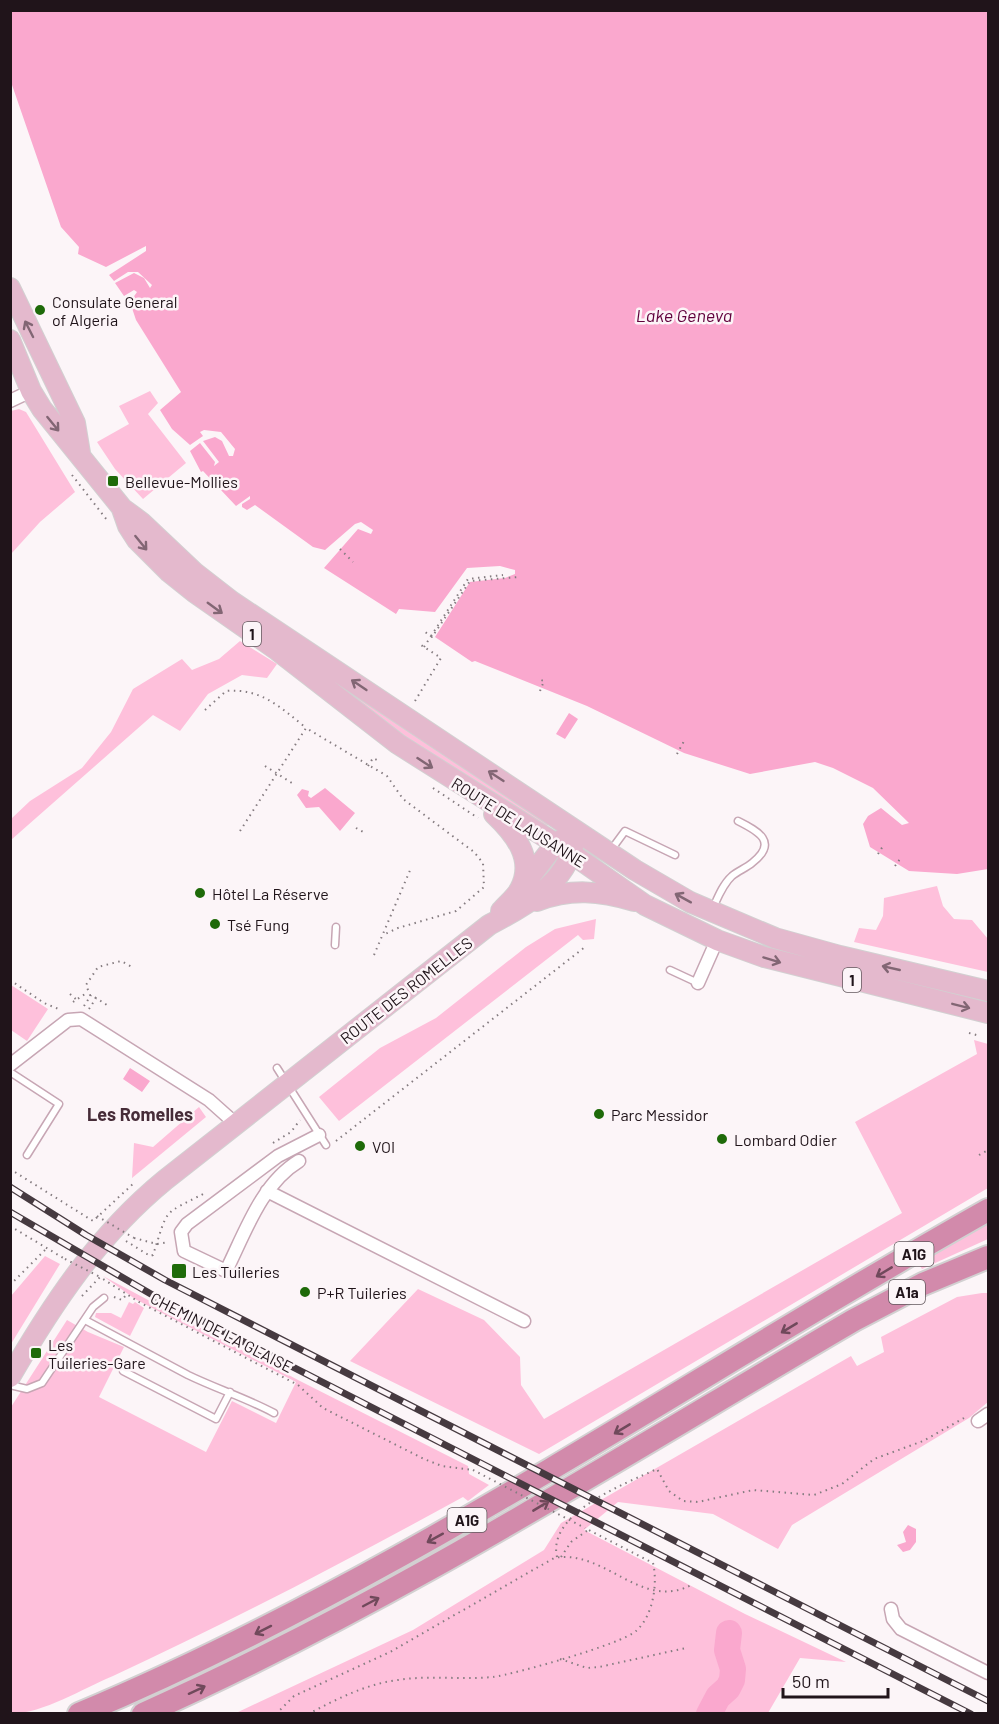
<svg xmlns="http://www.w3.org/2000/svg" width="999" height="1724" viewBox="0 0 999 1724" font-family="Barlow,sans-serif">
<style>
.green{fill:#fec0db}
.water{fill:#faa8ce}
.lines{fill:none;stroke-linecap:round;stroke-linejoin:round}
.river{stroke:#faa8ce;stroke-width:26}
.lane-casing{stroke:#c7a6b4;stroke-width:9}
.street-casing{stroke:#c7a6b4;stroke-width:15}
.primary-casing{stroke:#d2d0d1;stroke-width:22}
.highway-casing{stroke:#d2d0d1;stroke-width:26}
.path{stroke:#857c80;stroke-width:2;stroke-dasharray:1.5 4.5;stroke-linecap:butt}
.lane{stroke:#fff;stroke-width:6}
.street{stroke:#fff;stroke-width:12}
.primary{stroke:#e4b9cd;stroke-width:20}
.highway{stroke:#d28aab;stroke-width:22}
.rail-casing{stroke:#463a40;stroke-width:7}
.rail{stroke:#fcf5f8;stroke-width:4.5;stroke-dasharray:14;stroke-linecap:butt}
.path-bridge{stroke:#857c80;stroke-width:2;stroke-dasharray:1.5 4.5;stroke-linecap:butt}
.oneway{stroke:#826674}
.oneway2{stroke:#70495b}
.poi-dot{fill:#1e6a09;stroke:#fcf5f8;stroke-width:2}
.labels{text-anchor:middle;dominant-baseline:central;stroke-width:5;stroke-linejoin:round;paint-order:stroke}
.shield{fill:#fcf5f8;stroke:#62585d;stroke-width:1.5}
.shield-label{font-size:15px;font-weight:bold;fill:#20141a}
.poi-label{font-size:16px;fill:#20141a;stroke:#fcf5f8;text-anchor:start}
.street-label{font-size:16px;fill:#20141a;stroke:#fcf5f8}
.water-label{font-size:18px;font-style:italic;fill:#60003c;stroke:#fcf5f8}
.neighbourhood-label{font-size:18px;font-weight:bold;fill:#462c38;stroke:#fcf5f8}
</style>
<rect width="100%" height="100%" fill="#fcf5f8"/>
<path class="green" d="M150,391L158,403L148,414L186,463L143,499L115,469L97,442L129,424L119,406Z
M19,409L26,412L75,492L40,522L11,554V411Z
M257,626L364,702L549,823L546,828L399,733Z
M240,641L277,664L267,678L242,675L208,694L180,731L153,715L11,840V819L30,801L82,768L111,732L133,689L182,659L192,670L219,659Z
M937,886L943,906L954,919L972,920L988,939V972L854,942L859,928L876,930L883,916L884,898Z
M596,919L594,939L583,940L578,935L339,1121L319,1097L380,1048L436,1018L526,947L555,929Z
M11,985L48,1009L27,1041L11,1030Z
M974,1040L988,1044V1188L539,1454L350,1361L418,1289L484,1320L520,1357L521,1385L544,1419L902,1213L855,1122L977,1054Z
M199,1107L206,1117L132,1178L134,1143L153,1147Z
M988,1222V1239L922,1269L918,1263Z
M45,1256L60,1264L11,1344V1296Z
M103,1276L298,1380L468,1466L469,1474L489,1485L468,1501L463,1497C348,1560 232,1621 113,1676C82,1689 44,1713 11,1714V1407L67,1320L88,1332L124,1347L99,1397L206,1452L232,1401L276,1423L296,1382L135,1299Z
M982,1293H988V1402L969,1418L792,1525L778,1549L713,1514L618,1502L584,1530L745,1614L846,1662L800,1658L768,1713H236L413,1630L544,1550L561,1523L851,1356L857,1366L884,1352L881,1337L957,1297Z
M129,1302L133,1304L135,1302L144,1308L130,1336L95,1317L96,1313H111L121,1318Z"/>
<path class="water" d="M10,11H988V869L957,874L909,871L870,847L863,824L868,816L881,808L902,825L909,823L873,788L833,768L815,762L750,774L684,753L587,706L475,661L472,662L435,637L470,582L505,578L515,574V570L500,566L467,568L435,612L399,609L396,614L324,568L358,529L371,534L373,530L361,522L355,524L325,550L313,547L255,505L247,510L242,507V504L250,499V496L236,506L203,471L201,472L190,451L200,443L215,462L214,466L219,462L203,441L215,437L222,441L229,456H233L235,449L221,432L204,430L200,432L203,436L190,445L172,429L160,410L181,392L136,320L130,302L137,292L134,290L124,296L115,283L134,273L144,278L150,288L152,285L138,272H128L114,281L109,275L146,251V246L106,267L78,254L79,247L61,227L11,82Z
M569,713L578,719L565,739L556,734Z
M325,788L355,813L340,831L319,807L306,808L297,795L302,789L309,791L308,796L311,798Z
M130,1068L150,1081L142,1092L123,1079Z
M908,1525L916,1529V1542L910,1550L903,1552L897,1545L906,1542L903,1532Z"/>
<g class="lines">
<path class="river" d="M709,1714L718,1697L728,1688L732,1680L733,1669L727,1650L729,1633"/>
<defs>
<path id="lane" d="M611,850L625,831L675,855
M713,908C718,897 723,884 732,876C738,871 746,868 752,863C779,842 758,831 738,821
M335,945L336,927
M670,970L698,983
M277,1068L326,1145
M10,1072L59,1104L27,1155
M85,1320C119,1338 154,1357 188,1375C217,1389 246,1398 274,1413
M123,1371L216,1419L230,1392
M10,1385L27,1389L42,1383L93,1307L104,1298"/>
<path id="street" d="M10,401L31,391
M698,983L717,940
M10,1065L68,1020L81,1019L209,1100L237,1125
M299,1161C261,1184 245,1233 226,1271L184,1251L181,1232L187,1224L278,1156L319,1135
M267,1191L524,1321
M978,1421L988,1414
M891,1609L893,1619L901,1629L988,1673"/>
<path id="primary" d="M10,288L75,423L80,453
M10,340L31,391L42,409L122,508L141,522L195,573L231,601L635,870L690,902L775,938L840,956L988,991
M122,509L128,526L137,540L169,572L194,592L277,650L398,744L572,854L645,905L717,940L764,957L988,1013
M494,814C514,833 536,859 520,889C516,897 507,904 501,911
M523,886L556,843L566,837
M537,901C571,888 600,891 634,901
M10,1377C53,1303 98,1235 165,1180L489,925C523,907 567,884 574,842"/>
<path id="highway" d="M79,1714C401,1579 685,1380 988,1210
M143,1714C392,1603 620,1457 854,1320L923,1284L988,1257"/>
</defs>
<use href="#lane" class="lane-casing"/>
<use href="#street" class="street-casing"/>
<use href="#primary" class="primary-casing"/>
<use href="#highway" class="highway-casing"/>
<path class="path" d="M10,51L14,50
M72,475L107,520
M340,549L353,562
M431,636L432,637L470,581L519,577
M431,636L468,579L503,575
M424,647L431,636L425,632
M540,691L544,681L541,680
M415,701L441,658L421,645
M205,710L226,691C261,688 280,707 305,727
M677,754L684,741
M265,766L292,783
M368,766L373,758L377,760L378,758
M433,788L478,818
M356,828L365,833
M240,831L306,728L387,776L403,799L474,852L483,863L484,887L456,911L398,928L383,935
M878,854L883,846
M895,866L900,859
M374,955L411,868
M10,980L44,1003L61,1010
M70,994L77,1000
M96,998L90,995L86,985L98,967L121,961L134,968
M73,1002L88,992
M84,1006L91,995
M89,1009L96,998L110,1007
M969,1033L980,1036
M336,1141L585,947
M273,1143L291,1132L300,1120
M979,1155L988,1150
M10,1169L93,1221L134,1183
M10,1226L65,1259
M134,1238L157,1244L169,1242
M126,1241L150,1256L153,1255C169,1206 161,1216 205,1193
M10,1285L46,1249
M82,1296L100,1277L139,1302L298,1385L323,1408L424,1459L442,1466L473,1470
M114,1297L122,1300L126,1295
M557,1557C547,1513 624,1484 657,1469L669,1491L683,1501L698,1502L753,1490L814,1495L842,1484L874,1459L923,1441L964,1418
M561,1557L571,1542L588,1530
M560,1659L587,1668L599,1667L686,1648
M276,1714L294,1696L390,1652L554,1558C605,1548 642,1613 693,1584
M308,1714C337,1699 366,1684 398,1680C429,1675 461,1680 493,1677C515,1674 622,1644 636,1631C653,1616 658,1584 653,1563L585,1528"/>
<use href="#lane" class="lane"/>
<use href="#street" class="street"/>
<use href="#primary" class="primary"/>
<use href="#highway" class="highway"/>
<defs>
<path id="rail" d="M10,1187L86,1235L165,1280L988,1701
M10,1212L156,1297L971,1714"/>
</defs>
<use href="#rail" class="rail-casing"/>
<use href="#rail" class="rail"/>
<path class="path-bridge" d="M97,1216L134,1238
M65,1259L100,1277
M473,1470L585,1528"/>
</g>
<defs><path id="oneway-shaft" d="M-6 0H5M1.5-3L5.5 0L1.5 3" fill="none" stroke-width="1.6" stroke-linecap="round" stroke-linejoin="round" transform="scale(1.5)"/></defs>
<g class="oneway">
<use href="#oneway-shaft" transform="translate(29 329) rotate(-117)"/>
<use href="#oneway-shaft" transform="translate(53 424) rotate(51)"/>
<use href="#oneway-shaft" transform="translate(141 543) rotate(51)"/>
<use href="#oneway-shaft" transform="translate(215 608) rotate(36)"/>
<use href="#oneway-shaft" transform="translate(359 685) rotate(-146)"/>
<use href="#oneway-shaft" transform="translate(425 763) rotate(33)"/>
<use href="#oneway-shaft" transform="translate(496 776) rotate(-147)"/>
<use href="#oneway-shaft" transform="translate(683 898) rotate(-151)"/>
<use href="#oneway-shaft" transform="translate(772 960) rotate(17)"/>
<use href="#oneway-shaft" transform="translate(891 968) rotate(-167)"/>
<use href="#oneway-shaft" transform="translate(961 1006) rotate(14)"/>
</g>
<g class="oneway2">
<use href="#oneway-shaft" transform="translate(884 1272) rotate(149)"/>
<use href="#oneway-shaft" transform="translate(789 1328) rotate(149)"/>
<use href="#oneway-shaft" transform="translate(622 1429) rotate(149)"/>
<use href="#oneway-shaft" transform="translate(541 1506) rotate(-31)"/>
<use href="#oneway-shaft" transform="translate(435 1538) rotate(151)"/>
<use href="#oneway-shaft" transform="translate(371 1602) rotate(-28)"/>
<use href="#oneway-shaft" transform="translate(263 1630) rotate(153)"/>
<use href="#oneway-shaft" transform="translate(197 1690) rotate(-25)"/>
</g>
<g class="poi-dot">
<circle cx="40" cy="310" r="6"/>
<rect x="107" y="475" width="12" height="12" rx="3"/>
<circle cx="200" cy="893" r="6"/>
<circle cx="215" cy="924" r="6"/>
<circle cx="599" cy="1114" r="6"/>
<circle cx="722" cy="1139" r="6"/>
<circle cx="360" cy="1146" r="6"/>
<rect x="171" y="1263" width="16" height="16" rx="3"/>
<circle cx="305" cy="1292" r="6"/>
<rect x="30" y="1347" width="12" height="12" rx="3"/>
</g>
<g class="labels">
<g class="shield">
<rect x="243" y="622" width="18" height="24" rx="4.5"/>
<rect x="843" y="968" width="18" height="24" rx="4.5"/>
<rect x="894.5" y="1242" width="39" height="24" rx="4.5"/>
<rect x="889" y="1280" width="36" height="24" rx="4.5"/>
<rect x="447.5" y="1508" width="39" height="24" rx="4.5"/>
</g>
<g class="shield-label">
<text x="252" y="634">1</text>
<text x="852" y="980">1</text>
<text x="914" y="1254">A1G</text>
<text x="907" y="1292">A1a</text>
<text x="467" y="1520">A1G</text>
</g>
<g class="poi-label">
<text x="52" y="301">Consulate General<tspan x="52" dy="18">of Algeria</tspan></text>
<text x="125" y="481">Bellevue-Mollies</text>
<text x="212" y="893">Hôtel La Réserve</text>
<text x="227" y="924">Tsé Fung</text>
<text x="611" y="1114">Parc Messidor</text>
<text x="734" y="1139">Lombard Odier</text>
<text x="372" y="1146">VOI</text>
<text x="192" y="1271">Les Tuileries</text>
<text x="317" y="1292">P+R Tuileries</text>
<text x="48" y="1344">Les<tspan x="48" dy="18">Tuileries-Gare</tspan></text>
</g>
<g class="street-label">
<text transform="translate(519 822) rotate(32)">ROUTE DE LAUSANNE</text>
<text transform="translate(406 990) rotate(-38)">ROUTE DES ROMELLES</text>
<text transform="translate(222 1332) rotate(27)">CHEMIN DE LA GLAISE</text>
</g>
<g class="water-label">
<text x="684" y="315">Lake Geneva</text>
</g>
<g class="neighbourhood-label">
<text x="140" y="1114">Les Romelles</text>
</g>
</g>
<rect width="999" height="1724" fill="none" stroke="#20141a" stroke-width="24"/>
<path d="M783 1688v9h105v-9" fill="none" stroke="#20141a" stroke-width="3"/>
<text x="792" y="1688" font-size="18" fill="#20141a" stroke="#fcf5f8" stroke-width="4.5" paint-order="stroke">50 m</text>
</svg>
